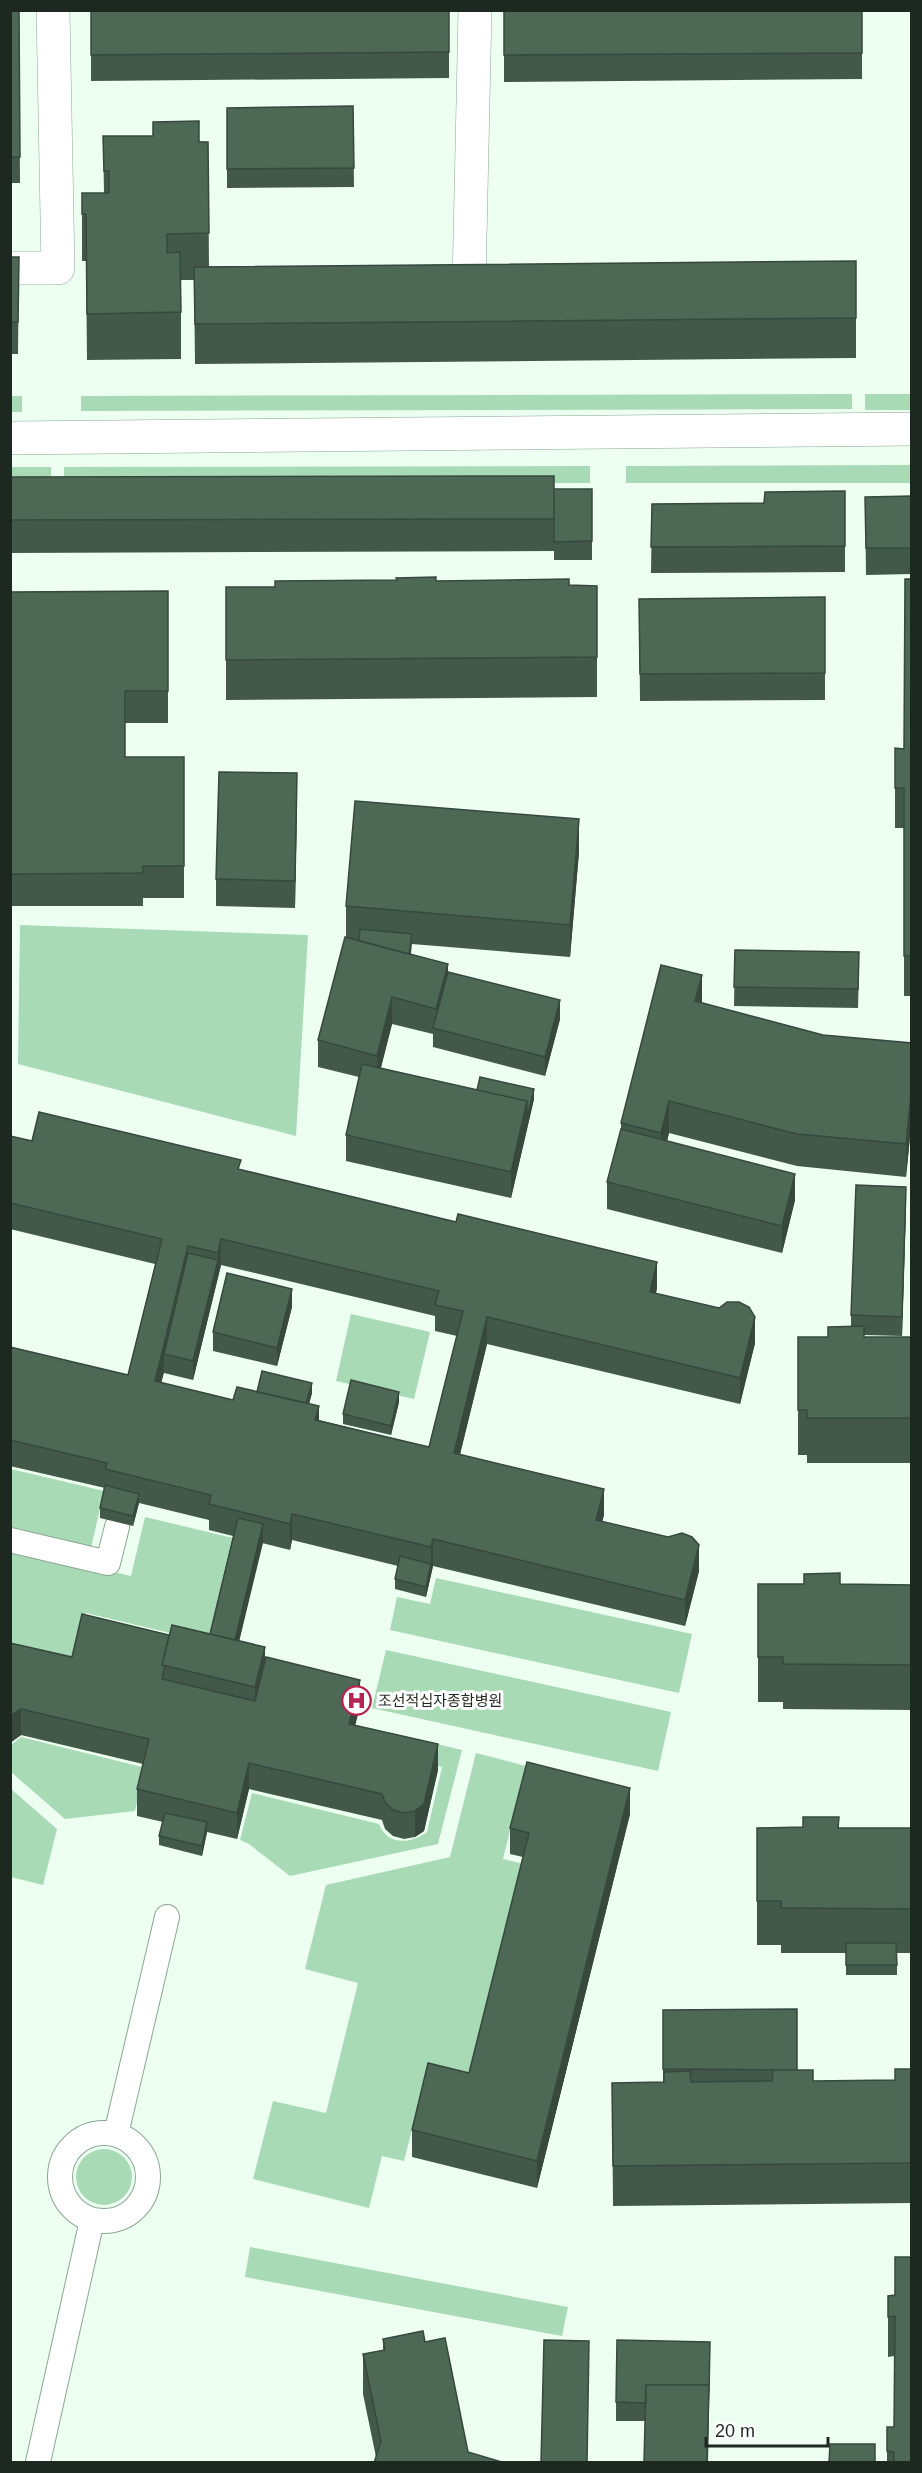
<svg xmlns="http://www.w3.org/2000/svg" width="922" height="2473" viewBox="0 0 922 2473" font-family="Arial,'Noto Sans KR',sans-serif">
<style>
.green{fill:#a9dab6}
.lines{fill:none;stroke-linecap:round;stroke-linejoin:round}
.service-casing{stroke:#8aa792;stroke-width:26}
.minor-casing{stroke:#8aa792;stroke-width:34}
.service{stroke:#fff;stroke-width:24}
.minor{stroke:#fff;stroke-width:33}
.wall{fill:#425949;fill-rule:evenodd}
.shaded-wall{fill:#36493c}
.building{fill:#4d6855;stroke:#36493c;stroke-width:1.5;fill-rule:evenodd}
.labels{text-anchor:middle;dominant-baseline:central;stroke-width:6;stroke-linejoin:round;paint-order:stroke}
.poi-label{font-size:15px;fill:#1d2820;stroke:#fff;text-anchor:start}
</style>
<rect width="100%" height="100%" fill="#ecfff1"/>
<path class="green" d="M852,394V409L81,411V396Z
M865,394H911V410H865Z
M11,396H22V412H11Z
M911,465V483H626V466Z
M590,466V483L64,484V467Z
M10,467H51V484H11Z
M20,925L308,935L296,1136L18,1064Z
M351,1314L430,1332L414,1399L336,1381Z
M11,1469L104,1491L91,1548L11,1529Z
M145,1517L233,1538L208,1642L86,1613L70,1681L11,1667V1548L131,1576Z
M436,1578L692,1634L679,1693L390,1630L397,1597L430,1604Z
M386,1650L671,1712L658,1771L372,1708Z
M365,1727L462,1750L438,1844L290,1876L249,1844L240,1840L252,1793L379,1824C388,1846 410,1844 427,1832L442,1767L361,1747Z
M21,1737L146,1768L135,1811L65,1819L11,1772V1745Z
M476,1753L526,1766L503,1859L524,1864L468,2093L424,2082L404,2161L382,2156L369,2208L253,2179L273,2101L326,2113L358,1983L305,1969L326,1885L450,1857Z
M11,1789L57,1829L43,1885L11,1877Z
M76 2177a28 28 0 1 1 56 0a28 28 0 1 1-56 0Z
M250,2247L568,2307L562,2336L245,2277Z"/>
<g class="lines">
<defs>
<path id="service" d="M10,1540L108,1563L117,1527
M60 2177a44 44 0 1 1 88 0a44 44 0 1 1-88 0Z
M116,2134L167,1917
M38,2462L92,2220"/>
<path id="minor" d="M10,268H58L53,10
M469,284L475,10
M10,438L912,429"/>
</defs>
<use href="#service" class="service-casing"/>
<use href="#minor" class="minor-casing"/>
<use href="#service" class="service"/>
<use href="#minor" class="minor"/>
</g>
<path class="wall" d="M10,10H19L20,183H10Z
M91,10H449V78L91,81Z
M504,10H862V79L504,82Z
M353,106L354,187L227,188V108Z
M103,136L208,142L209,267L856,261V358L195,364L194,280H181V359L87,360L86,261H82V193H104Z
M10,257H19L18,354H10Z
M10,477L554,489H592V560H554V551L10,553Z
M845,491V572L651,573L652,504L764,503Z
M912,496V574L866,575L865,497Z
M912,579V996H904V828H895V748L904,749Z
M436,581L597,586V697L226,700V587H275Z
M168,591V723H125V757H184V898H143V906H10V592Z
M825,597V700L640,701L639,599Z
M297,799L295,908L216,906V879Z
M579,852L570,957L412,944L411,954L448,972L560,1019L545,1076L433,1047V1034L392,1024L381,1068L477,1090L534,1099L511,1198L346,1161V1135L359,1077L318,1067V1040L346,937V906Z
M735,950L859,971L858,1008L734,1006Z
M702,1003L823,1035L912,1043V1117L906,1177L797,1166L669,1133L667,1141L795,1200L782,1253L607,1209V1182L621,1129V1123Z
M10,1136L32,1141L241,1170L657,1288L656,1293L755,1343L740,1404L487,1344L460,1454L604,1515L602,1521L699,1571L685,1626L433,1566L426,1597L395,1589V1579L398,1566L292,1540L290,1550L262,1543L239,1641L265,1661L360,1706L355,1725L438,1770L424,1831L415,1837L404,1839L393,1836L385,1829L382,1820L249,1789L237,1839L207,1832L202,1856L159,1845V1836L163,1822L137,1816V1789L143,1764L21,1735L10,1743V1643L72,1657L169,1635L210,1634L233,1536L209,1530V1520L139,1503L133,1526L100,1518V1508L105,1488L10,1466V1347L128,1375L155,1264L10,1229ZM221,1265L435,1316V1331L457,1336L429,1447L319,1420L309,1404L312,1393L257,1392L233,1400L161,1383L164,1372V1373L193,1380Z
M906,1206L902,1336L864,1335V1337H912V1463H807V1455H798V1337H828L851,1326V1315Z
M292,1307L277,1366L213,1351V1332Z
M399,1402L391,1435L343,1424V1414Z
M758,1584L912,1585V1710L783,1709V1702H758Z
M630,1814L537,2188L412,2157V2130L469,2073L523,1857L510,1854V1828Z
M757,1828H912V1953H897V1975H846V1953H781V1945H757Z
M663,2010L797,2070L813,2081L895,2080L912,2069V2203L613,2206L612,2083L663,2082Z
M895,2295L912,2463H887V2427H894V2356L888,2357V2296Z
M383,2339L425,2342L468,2452L376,2457L363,2394V2354L383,2350Z
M710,2361L708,2463L645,2421H616V2402Z"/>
<path class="shaded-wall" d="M297,773V799L295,908V881Z
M579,819V852L570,957V925Z
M448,964V991L436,1029V1009Z
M702,975V1007L695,1001Z
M392,997V1024L377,1082V1056Z
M560,1000V1019L545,1076V1057Z
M912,1084V1117L906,1177V1144Z
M534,1089V1099L511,1198V1172L527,1101Z
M669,1101V1133L661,1166V1133Z
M795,1174V1200L782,1253V1226Z
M906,1187V1206L902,1336V1317Z
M221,1239V1265L193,1380V1361L218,1260V1253Z
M188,1246V1272L164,1354V1372L155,1408V1381Z
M657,1262V1288L650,1318V1292Z
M292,1289V1307L277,1366V1348Z
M487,1317V1344L454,1479V1453Z
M755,1317V1343L740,1404V1378Z
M312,1383V1393L302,1429V1419Z
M399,1392V1402L391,1435V1426Z
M319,1406V1433L315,1420Z
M604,1489V1515L596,1546V1520Z
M139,1494V1503L133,1526V1516Z
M292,1514V1540L290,1550V1524Z
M263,1524V1543L230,1679V1660Z
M433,1539V1566L426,1597V1587L431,1564V1547Z
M699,1545V1571L685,1626V1600Z
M265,1647V1687L255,1727V1687Z
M360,1680V1706L349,1750V1724Z
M21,1709V1735L10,1743V1716Z
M438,1744V1770L424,1831L415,1837V1811Z
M249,1763V1789L237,1839V1813Z
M630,1788V1814L537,2188V2161Z
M207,1822V1832L202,1856V1846Z"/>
<path class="building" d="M10,10H19L20,157H10Z
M91,10H449V52L91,55Z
M504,10H862V53L504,55Z
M353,106L354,168L227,169V108Z
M199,121V142H208L209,233L167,234V253L180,252L181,312L87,314L86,214H82V193H109V171H104L103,136H153V122Z
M10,257H19L18,322H10Z
M856,261V318L195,324L194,267Z
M554,476V519L10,520V477Z
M554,489H592V541L554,542Z
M845,491V546L651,547L652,504L764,503L765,492Z
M912,496V548H866L865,497Z
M436,577V581L569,579V585L597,586V657L226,660V587H275V581L397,580L396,578Z
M905,579H912V956H904V788H895V748L904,749Z
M168,591V691H125V757H184V866H143V873L10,874V592Z
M825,597V673L640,674L639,599Z
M219,772L297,773L295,881L216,879Z
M355,801L579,819L570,925L346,906Z
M360,929L412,934L409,954L359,941Z
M345,937L448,964L436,1009L392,997L377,1056L318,1040Z
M735,950L859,952L858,989L734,987Z
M661,965L702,975L695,1001L823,1035L912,1043V1084L906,1144L797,1134L669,1101L661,1133L621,1123Z
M448,972L560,1000L545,1057L433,1028Z
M362,1064L527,1101L511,1172L346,1135Z
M480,1077L534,1089L527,1118V1101L477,1090Z
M39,1112L241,1160L238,1169L456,1222L458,1214L657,1262L650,1292L719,1308L727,1302H739L749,1307L755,1317L740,1378L487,1317L454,1453L604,1489L596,1520L668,1537L682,1533L692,1537L699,1545L685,1600L433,1539L431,1547L292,1514L290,1524L209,1504L211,1495L105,1469L107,1463L10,1440V1347L128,1375L162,1239L10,1203V1136L32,1141ZM221,1239L439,1291L435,1305L463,1311L429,1447L315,1420L319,1406L302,1402L237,1387L233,1400L155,1381L188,1246L218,1253Z
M621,1129L795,1174L782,1226L607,1182Z
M856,1185L906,1187L902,1317L851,1315Z
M188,1253L218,1260L193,1361L164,1354Z
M227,1273L292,1289L277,1348L213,1332Z
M864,1326V1337H912V1418H807V1410H798V1337H828V1327Z
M262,1371L312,1383L306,1403L257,1392Z
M351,1380L399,1392L391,1426L343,1414Z
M105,1485L139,1494L133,1516L100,1508Z
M238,1518L263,1524L235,1640L210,1634Z
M400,1556L431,1564L426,1587L395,1579Z
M840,1573V1584L912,1585V1665L783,1664V1657H758V1584H804V1574Z
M82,1614L169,1635L162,1665L165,1666L162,1679L255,1701L266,1657L360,1680L349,1724L438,1744L424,1804L415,1811L404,1813L393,1810L385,1802L382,1794L249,1763L237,1813L137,1789L149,1739L21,1709L10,1716V1643L72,1657Z
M172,1625L265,1647L255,1687L162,1665Z
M527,1762L630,1788L537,2161L412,2130L428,2063L469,2073L529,1833L510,1828Z
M165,1813L207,1822L202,1846L159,1836Z
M803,1817H839L838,1828H912V1909L781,1908V1901H757V1828L803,1827Z
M846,1943H896L897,1965H846Z
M797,2009V2070L663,2069V2010Z
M895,2069H912V2163L613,2166L612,2083L664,2082V2072L690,2071L691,2082L772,2081L773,2070H813V2081L895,2080Z
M895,2257H912V2463H894V2452L887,2451V2427H894L895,2316L888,2317V2296L895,2295Z
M423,2331L425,2342L445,2338L468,2452L505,2463H374L381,2441L363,2354L385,2350L383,2339Z
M544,2340L589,2341L587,2463H541Z
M617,2340L710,2342L709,2393V2385H646V2403L616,2402Z
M646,2385H709L707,2463H644Z
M830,2444H875V2463H829Z"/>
<defs>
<symbol id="hospital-ring" viewBox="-11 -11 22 22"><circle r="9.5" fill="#fff" stroke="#b52452" stroke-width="1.5"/><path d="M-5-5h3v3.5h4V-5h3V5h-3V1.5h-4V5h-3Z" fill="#b52452"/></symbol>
</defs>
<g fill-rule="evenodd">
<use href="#hospital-ring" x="340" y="1684" width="33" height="33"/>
</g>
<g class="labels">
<g class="poi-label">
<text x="378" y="1700">조선적십자종합병원</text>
</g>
</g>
<rect width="922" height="2473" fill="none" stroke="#1d2820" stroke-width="24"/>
<path d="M706 2437v9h122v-9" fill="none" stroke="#1d2820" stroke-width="3"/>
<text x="715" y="2437" font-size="18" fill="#1d2820" stroke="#ffffff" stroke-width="4.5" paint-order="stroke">20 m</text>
</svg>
